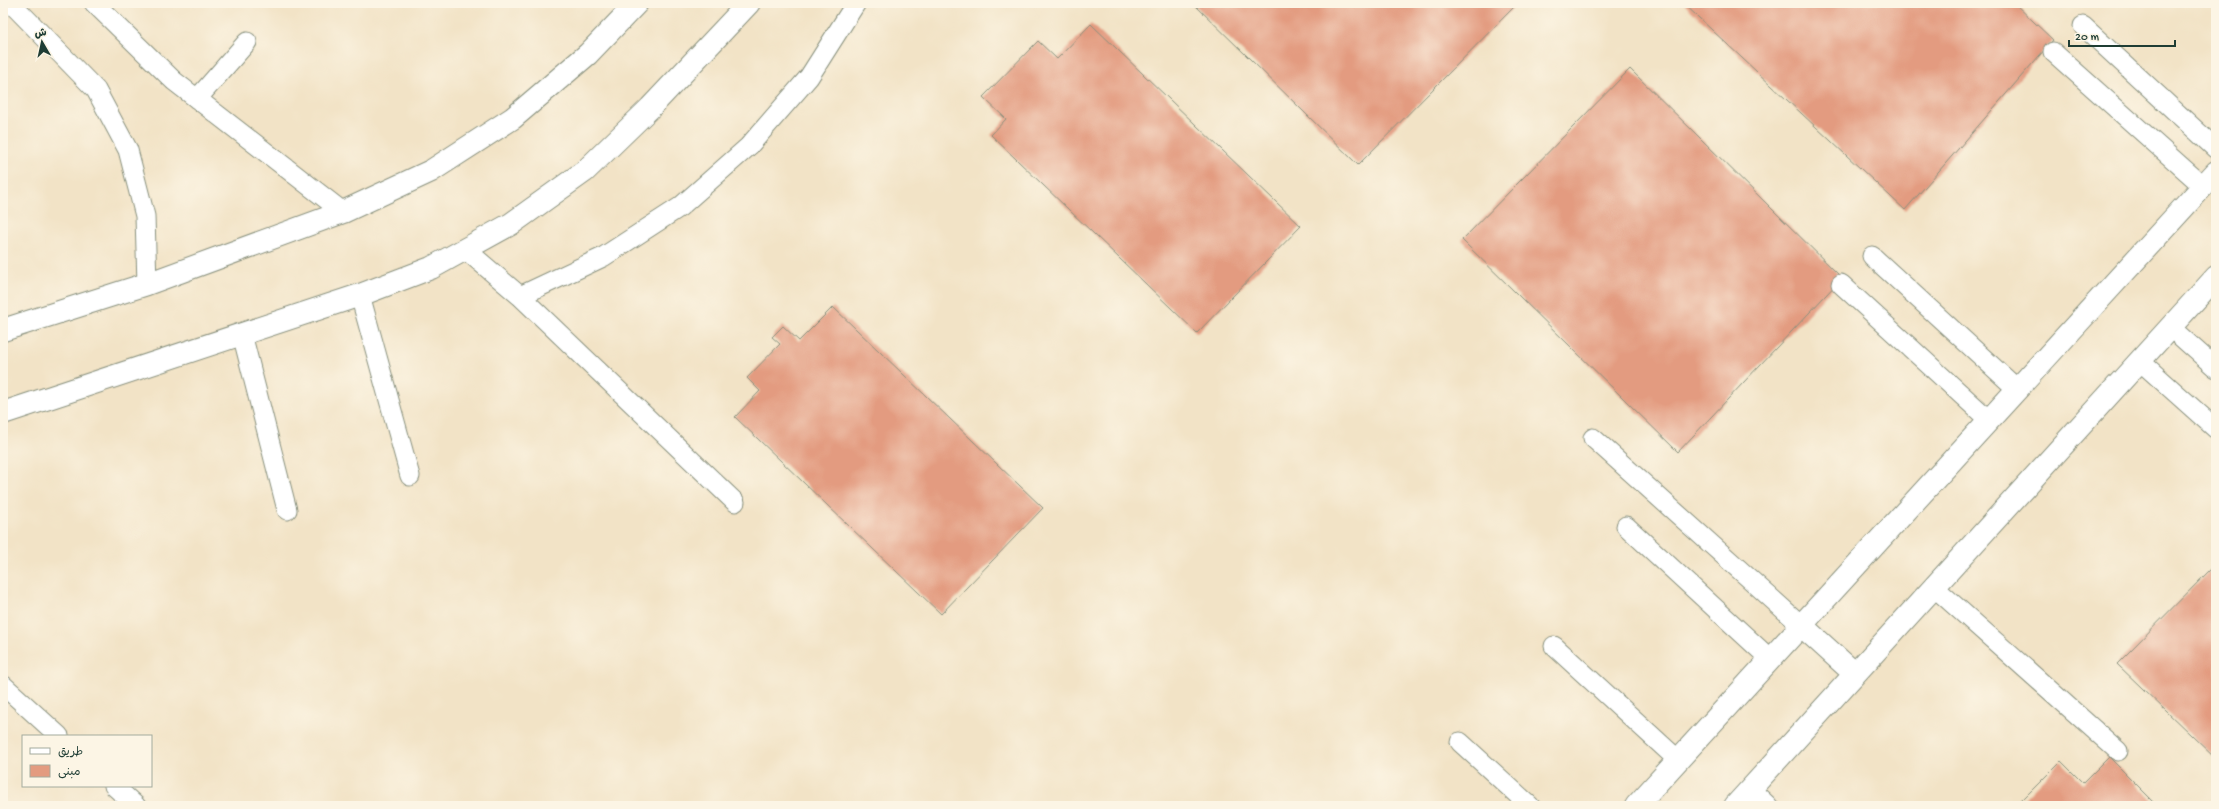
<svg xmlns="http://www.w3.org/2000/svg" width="2219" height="809" viewBox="0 0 2219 809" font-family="'Gochi Hand','Playpen Sans Arabic',sans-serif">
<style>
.building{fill:#e39b80}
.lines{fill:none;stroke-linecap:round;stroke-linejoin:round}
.lane-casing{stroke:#88907d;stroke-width:21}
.secondary-casing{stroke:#88907d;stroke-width:24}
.lane{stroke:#fff;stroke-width:19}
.secondary{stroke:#fff;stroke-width:22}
</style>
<rect width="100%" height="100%" fill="#fcf5e5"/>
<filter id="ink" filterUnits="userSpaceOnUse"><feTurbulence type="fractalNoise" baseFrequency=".025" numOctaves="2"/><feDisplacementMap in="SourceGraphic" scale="8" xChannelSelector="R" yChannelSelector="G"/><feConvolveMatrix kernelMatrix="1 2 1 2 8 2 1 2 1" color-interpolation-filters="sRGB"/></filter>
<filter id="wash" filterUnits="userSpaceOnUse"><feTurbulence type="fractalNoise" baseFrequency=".012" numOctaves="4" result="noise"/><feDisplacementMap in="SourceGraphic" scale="16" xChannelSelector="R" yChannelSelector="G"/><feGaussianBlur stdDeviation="0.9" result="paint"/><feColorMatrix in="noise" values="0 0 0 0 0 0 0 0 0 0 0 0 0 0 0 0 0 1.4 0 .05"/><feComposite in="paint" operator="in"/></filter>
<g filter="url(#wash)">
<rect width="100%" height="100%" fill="#f2e3c6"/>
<g id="blocks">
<path class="building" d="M1193,3H1518L1358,165Z
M1683,3H2014L2053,40L1905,210Z
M1091,24L1301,226L1197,333L991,135L1006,119L983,97L1038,41L1057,59Z
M1630,69L1842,278L1678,452L1462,240Z
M833,307L1043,508L941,614L735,417L760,391L747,378L780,344L772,337L783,326L799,341Z
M2216,564V759L2117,664Z
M2109,757L2158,806H2016L2061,761L2083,783Z"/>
</g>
</g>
<g filter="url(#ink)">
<use href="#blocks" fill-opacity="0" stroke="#88907d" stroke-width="1"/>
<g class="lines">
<defs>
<path id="lane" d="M11,3L96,90L128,150L145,216L147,284
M94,3L174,81L343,212
M2083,26L2216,149
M2053,52L2203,186
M197,99L247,42
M465,249L520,296L735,502
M1872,256L2017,389
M1841,284L1989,420
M360,295L410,476
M520,296L603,257L680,207L749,146L809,77L856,3
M2170,327L2216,368
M242,334L287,510
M2140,361L2216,429
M1593,438L1801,625
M1626,526L1770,659
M1934,587L2118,751
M1554,646L1678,760
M3,685L59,736
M1460,742L1530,806
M114,786L136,806
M1750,789L1768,806"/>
<path id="secondary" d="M3,330L147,284L343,212L431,171L513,118L588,54L637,3
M3,413L360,295L431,268L511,224L585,171L650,108L749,3
M1801,625L1855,674
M1636,806L2216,172
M1735,806L2216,277"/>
</defs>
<use href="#lane" class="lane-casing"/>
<use href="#secondary" class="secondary-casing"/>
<use href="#lane" class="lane"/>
<use href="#secondary" class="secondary"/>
</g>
</g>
<rect width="2219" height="809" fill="none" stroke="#fcf5e5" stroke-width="16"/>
<rect x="22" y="735" width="130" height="52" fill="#fcf5e5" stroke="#a4ab9e"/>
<rect x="30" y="748" width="20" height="6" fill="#ffffff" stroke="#a4ab9e"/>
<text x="58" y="755" font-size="12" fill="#1f3d34">طريق</text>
<rect x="30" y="765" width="20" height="12" fill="#e39b80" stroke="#a4ab9e"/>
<text x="58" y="775" font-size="12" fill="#1f3d34">مبنى</text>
<g transform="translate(42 42) rotate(351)" stroke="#fcf5e5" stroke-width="3" paint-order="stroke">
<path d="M0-3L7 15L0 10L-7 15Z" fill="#1f3d34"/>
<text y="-6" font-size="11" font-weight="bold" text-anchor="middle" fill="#1f3d34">ش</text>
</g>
<path d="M2069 40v6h106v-6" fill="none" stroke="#1f3d34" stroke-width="2"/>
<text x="2075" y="40" font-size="12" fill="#1f3d34" stroke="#fcf5e5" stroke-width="3" paint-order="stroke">20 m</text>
</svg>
